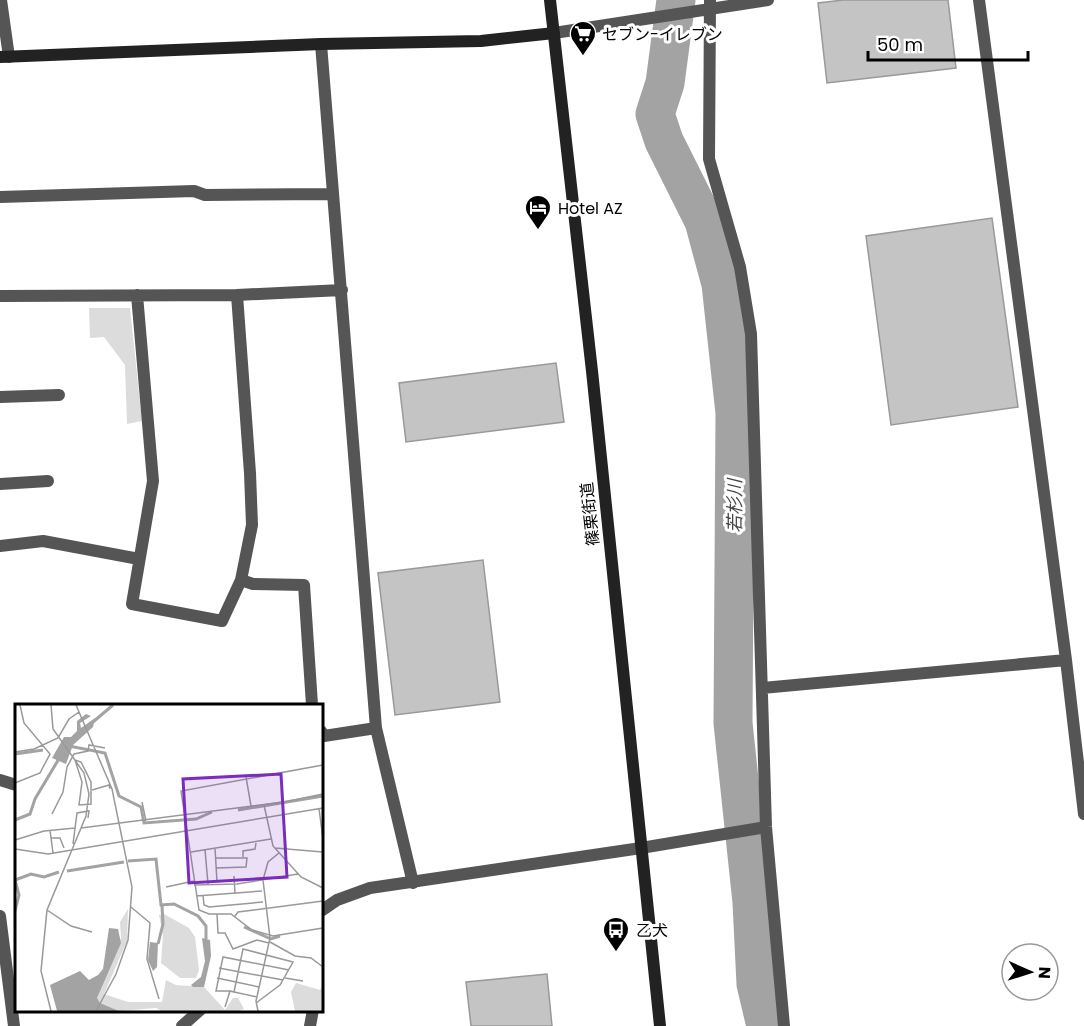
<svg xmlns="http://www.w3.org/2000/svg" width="1084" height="1026" viewBox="0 0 1084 1026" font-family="Poppins,'Noto Sans JP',sans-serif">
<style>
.green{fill:#dcdcdc}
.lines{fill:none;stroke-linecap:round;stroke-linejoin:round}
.river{stroke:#a3a3a3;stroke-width:39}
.building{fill:#c4c4c4;stroke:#999;stroke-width:1.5}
.street{stroke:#555;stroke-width:12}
.secondary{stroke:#222;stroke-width:12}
.labels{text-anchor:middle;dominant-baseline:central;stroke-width:6;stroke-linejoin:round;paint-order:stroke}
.poi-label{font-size:16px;fill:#000;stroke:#fff;text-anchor:start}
.street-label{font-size:16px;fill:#000;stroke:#fff}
.water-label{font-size:18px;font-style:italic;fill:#444;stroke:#fff}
.inset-river{fill:none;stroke:#a3a3a3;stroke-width:3}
.inset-road{fill:none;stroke:#999;stroke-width:1.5}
.view{fill:#7b2cbf;fill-opacity:0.15;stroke:#7b2cbf;stroke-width:3}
.inset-edge{fill:none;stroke:#000;stroke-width:3}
</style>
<rect width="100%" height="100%" fill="#fff"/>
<path class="green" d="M89,308H130L142,421L127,424L125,365L104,337L90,338Z"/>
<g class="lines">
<path class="river" d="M676,0L665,83L655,114L664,141L704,221L721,284L735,413L733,723L752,902L756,984L766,1026"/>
</g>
<path class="building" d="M843,0H948L956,68L827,83L818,3Z
M992,218L1018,407L891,425L866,236Z
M556,363L564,422L406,442L399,383Z
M483,560L500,702L395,715L378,573Z
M547,974L552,1026H471L466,982Z"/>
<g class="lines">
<path class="street" d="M1,0L9,57
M710,0L709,159L740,267L751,334L766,827L784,1026
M979,0L1066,660L1084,814
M554,33L768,0
M321,44L376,728L413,883
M0,197L194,191L205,195L333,194
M137,295L153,481L132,604L222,621L241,580L252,525L250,473L237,295
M0,296L237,295L342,290
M0,397L59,395
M0,484L48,481
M0,546L43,541L139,559
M241,580L253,584L304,585L312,705
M762,688L1066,660
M321,731L324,736L376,728
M0,780L16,785
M321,911L337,900L370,888L641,848L766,827
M0,916L14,1026
M182,1026L200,1010
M310,1026L313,1010"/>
<path class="secondary" d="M550,0L592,371L660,1026
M0,57L321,44L481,41L554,33"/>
</g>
<defs>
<symbol id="supermarket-pin" viewBox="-11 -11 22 30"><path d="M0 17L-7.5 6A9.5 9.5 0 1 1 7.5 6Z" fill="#000" stroke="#fff"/><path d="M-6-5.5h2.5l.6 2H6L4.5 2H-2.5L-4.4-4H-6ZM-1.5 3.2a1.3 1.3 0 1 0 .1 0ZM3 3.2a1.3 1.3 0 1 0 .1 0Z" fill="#fff"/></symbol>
<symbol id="hotel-pin" viewBox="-11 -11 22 30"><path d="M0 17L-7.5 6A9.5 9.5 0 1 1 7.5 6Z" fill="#000" stroke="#fff"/><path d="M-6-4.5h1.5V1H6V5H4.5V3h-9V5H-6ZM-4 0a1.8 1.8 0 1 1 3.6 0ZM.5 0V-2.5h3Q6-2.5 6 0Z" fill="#fff"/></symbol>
<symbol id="bus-pin" viewBox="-11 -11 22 30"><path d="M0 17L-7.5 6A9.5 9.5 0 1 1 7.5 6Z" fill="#000" stroke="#fff"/><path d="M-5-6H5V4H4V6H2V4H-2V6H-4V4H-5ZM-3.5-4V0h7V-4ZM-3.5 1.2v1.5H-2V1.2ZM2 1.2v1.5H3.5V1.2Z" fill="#fff"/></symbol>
</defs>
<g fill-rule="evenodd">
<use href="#supermarket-pin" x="568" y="19" width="30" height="40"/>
<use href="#hotel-pin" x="523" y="193" width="30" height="40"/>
<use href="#bus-pin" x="601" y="915" width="30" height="40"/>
</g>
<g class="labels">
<g class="poi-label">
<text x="602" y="34">セブン-イレブン</text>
<text x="558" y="208">Hotel AZ</text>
<text x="636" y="930">乙犬</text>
</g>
<g class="street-label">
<text transform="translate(590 514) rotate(-96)">篠栗街道</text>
</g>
<g class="water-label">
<text transform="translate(734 506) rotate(-90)">若杉川</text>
</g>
</g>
<g transform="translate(15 704)">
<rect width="308" height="308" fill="#fff"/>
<path d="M113,205L112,237L89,290L113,298H147L151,276L161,281L189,283L210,306L218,294H223L229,305L224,307H146L141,304L104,307L85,299L82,294L106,234L105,218ZM149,210L174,224L180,233L184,266L181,274H165L146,259L148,231L144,211ZM281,279L305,286L307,282V307H280L276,288Z" fill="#dcdcdc"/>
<path d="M71,10L76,12L65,19L66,24L80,14L78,23L58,41L51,60L37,54L49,33H56L62,27V17ZM94,224L103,225L106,239L82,294L85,299L104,307H42L35,281L65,267L74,276L83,271L88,265ZM187,234L195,236L196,252L189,283H178L176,281L186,273L190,257ZM135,238L143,239L142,263L138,267L133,256Z" fill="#a3a3a3"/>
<path class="inset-river" d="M78,18L98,1M54,42L90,49L104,92L126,103L129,119L181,115L197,108M0,50L28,46M223,106L308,92M0,116L15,110L20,95L45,53M113,157L141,155L146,201L159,200L183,212L191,222V235M52,167L109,158M0,176L16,170L29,173L44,168M0,176L4,191L0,207M229,223L256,235L265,232M143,240L148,220L147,202"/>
<path class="inset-road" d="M61,1L97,85L117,183L113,236L101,270L81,307M0,48L19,45L43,34L54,15L64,8M60,56L66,58L76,78V100L64,101L67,78ZM308,61L166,87L184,206L194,210H216L237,226L258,232L308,224M231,73L236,102M0,79L25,69L35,50L9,19L5,1M77,86L94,81L95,85M127,98L131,117M249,101L258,142L286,173L308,184M304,105L308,135M37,110L48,88L52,63L59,50L73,47L74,41L90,44M66,124L269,98L308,90M35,126L38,149M36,134H45L49,144M0,136L29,127L60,124M58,140L62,109L74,107L73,114M200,144L202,178M260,144L308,148M0,145L33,150L308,104M190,146L193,180M176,148L256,135M228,153V147L240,145L241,139M201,154H232L231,163L201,164M219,172L220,190M179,181L222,180L283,170M151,183L179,177M188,191L189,201L194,203L248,198M181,192L247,187M116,203L135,219L132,255L144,295M32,206L56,222L77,228M202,210L203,229H210L218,245L242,236L254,239M220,212L223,208L308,197M255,238L280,252L296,254L308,263M204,264L268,276M202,274L244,283M270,274L288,277M215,287H201L208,253L274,266M219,288L242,293M210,303L215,287L219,288L228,245L278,258L265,281L241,299M36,307L26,267L32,206L71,112L74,90L69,69L38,25L36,1M243,307L241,297L255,234L248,176L253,158L264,149"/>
<path class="view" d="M266,70L272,173L174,179L168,75Z"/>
<rect width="308" height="308" class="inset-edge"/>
</g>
<g transform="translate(1030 972) rotate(93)"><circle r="28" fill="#ffffff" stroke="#999999" stroke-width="1.5"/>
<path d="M0-4.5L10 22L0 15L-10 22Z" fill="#000000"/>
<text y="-9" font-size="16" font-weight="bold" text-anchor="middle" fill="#000000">N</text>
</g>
<path d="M868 51v9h160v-9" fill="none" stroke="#000000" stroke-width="3"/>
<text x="877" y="51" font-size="18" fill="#000000" stroke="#ffffff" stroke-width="4.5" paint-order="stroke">50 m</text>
</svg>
